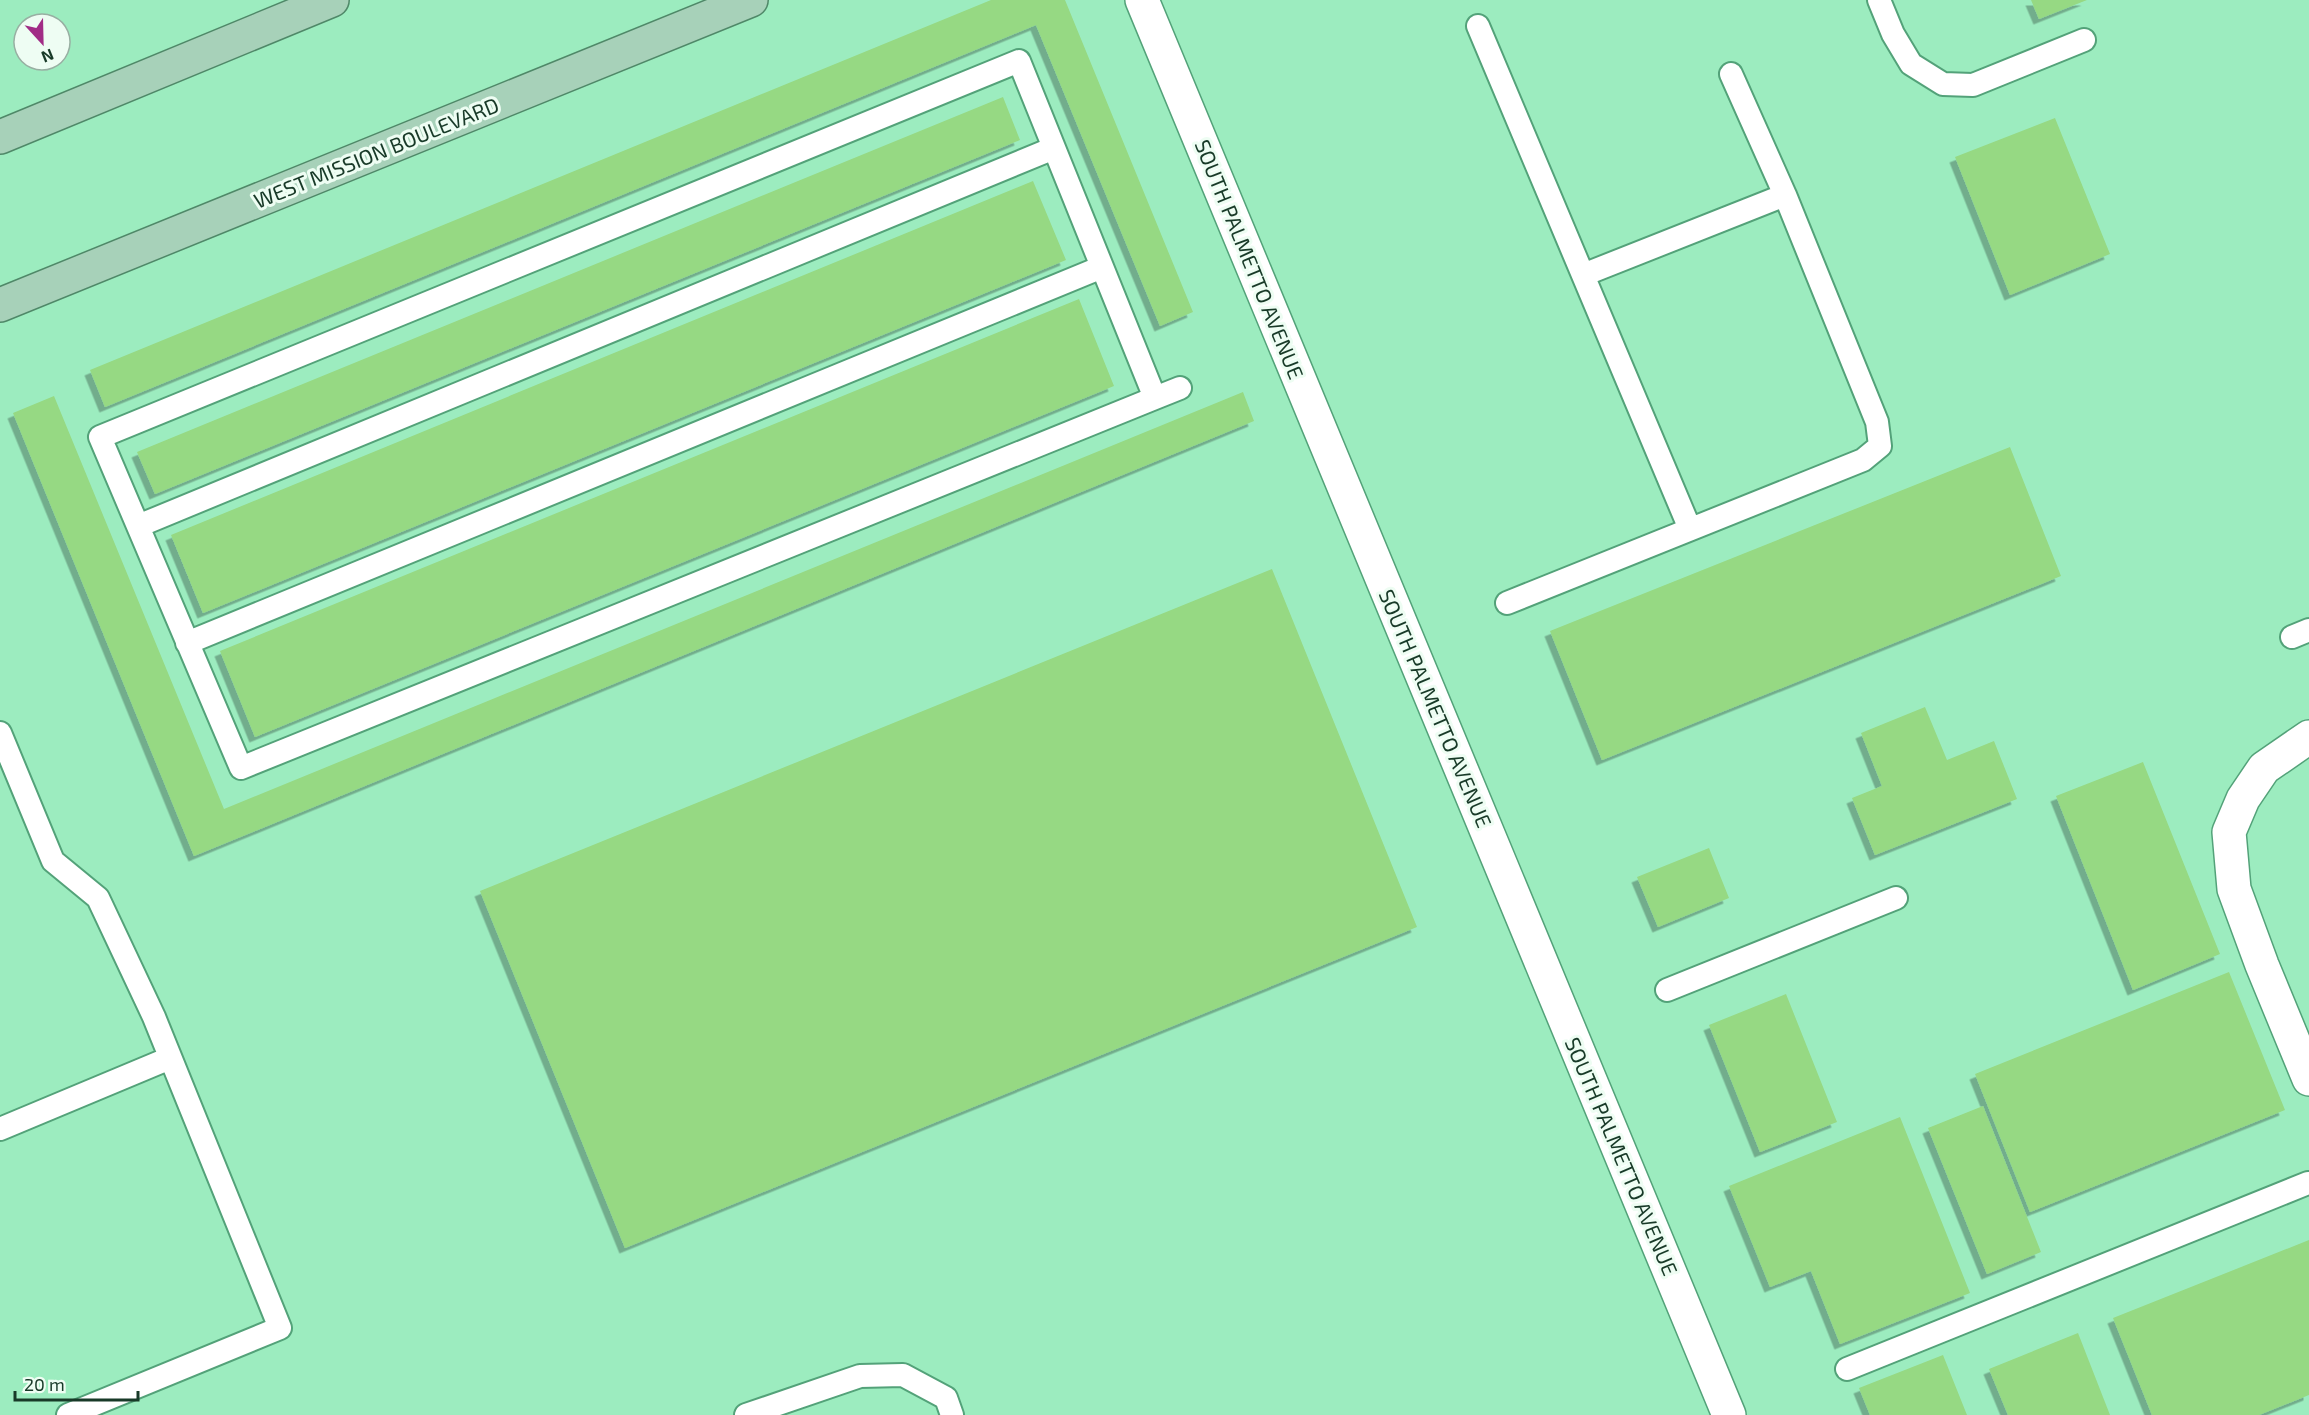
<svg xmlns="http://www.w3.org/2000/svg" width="2309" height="1415" viewBox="0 0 2309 1415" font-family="'Exo 2',sans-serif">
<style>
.building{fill:#96d983;filter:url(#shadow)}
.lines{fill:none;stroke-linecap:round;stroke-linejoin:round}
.lane-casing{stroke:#53a279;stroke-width:26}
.street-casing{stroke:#53a279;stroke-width:36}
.primary-casing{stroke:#4f8868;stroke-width:36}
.lane{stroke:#fff;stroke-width:22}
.street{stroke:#fff;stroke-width:33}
.primary{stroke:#a7d1b9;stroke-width:33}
.labels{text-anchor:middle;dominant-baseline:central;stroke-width:6;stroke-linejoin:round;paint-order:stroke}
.street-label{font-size:21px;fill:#183a28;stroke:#eefdf3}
</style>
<defs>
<filter id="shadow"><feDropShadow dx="-5.5" dy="5.5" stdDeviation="0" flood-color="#0004"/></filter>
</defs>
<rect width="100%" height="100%" fill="#9cecbf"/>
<path class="building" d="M991,0H1065L1193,312L1160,326L1036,25L105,407L90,370Z
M2031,0H2087L2039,19Z
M1003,97L1020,140L155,494L137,452Z
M2055,118L2110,254L2010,295L1955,157Z
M1033,181L1066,260L203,613L171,535Z
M1079,299L1114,386L255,737L220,651Z
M1243,392L1254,421L194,856L13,413L54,396L224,809Z
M2010,447L2061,576L1602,760L1550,631Z
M1272,569L1417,927L625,1248L480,891Z
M1925,707L1947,760L1994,741L2017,799L1875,855L1852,798L1882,786L1861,733Z
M2143,762L2220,954L2133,990L2056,796Z
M1709,848L1729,898L1658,927L1637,877Z
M2229,972L2285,1110L2030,1212L1975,1074Z
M1786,994L1837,1122L1760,1152L1709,1025Z
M1983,1106L2041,1252L1987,1274L1928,1128Z
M1900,1117L1970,1293L1840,1344L1811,1271L1770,1287L1729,1186Z
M2309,1240V1395L2259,1415H2152L2113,1318Z
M2078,1333L2110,1415H2008L1989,1369Z
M1943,1355L1967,1415H1870L1859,1388Z"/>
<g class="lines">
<defs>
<path id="lane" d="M1879,0L1893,34L1911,64L1943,84L1973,85L2084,40
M1478,26L1690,529
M1731,74L1785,195
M1155,398L1019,61L100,437L241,768L1155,398L1180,388
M138,526L1054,148
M1507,603L1863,460L1880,446L1877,422L1785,195L1583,275
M2292,637L2309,630
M187,643L1102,267
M0,733L53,861L98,898L154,1017L280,1328L68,1415
M1667,990L1896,898
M0,1129L170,1058
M1847,1369L2308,1183
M746,1415L860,1376L903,1375L946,1398L952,1415"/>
<path id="street" d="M1142,0L1729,1415
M2309,737L2264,768L2243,799L2229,832L2234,889L2262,965L2309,1079"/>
<path id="primary" d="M0,137L332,0
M0,305L751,0"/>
</defs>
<use href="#lane" class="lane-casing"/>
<use href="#street" class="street-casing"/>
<use href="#primary" class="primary-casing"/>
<use href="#lane" class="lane"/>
<use href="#street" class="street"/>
<use href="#primary" class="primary"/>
</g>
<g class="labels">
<g class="street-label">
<text transform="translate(376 152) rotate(-22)">WEST MISSION BOULEVARD</text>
<text transform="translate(1250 259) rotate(68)">SOUTH PALMETTO AVENUE</text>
<text transform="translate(1436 708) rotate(67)">SOUTH PALMETTO AVENUE</text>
<text transform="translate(1622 1156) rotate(67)">SOUTH PALMETTO AVENUE</text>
</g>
</g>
<g transform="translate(42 42) rotate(158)"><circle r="28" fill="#eefdf3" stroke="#98afa2" stroke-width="1.5"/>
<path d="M0-4.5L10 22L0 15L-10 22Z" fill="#a12c86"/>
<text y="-9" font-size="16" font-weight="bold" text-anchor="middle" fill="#183a28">N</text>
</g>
<path d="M15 1391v9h123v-9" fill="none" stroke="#183a28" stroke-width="3"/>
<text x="24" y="1391" font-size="18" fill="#183a28" stroke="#eefdf3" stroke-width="4.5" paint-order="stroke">20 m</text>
</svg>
